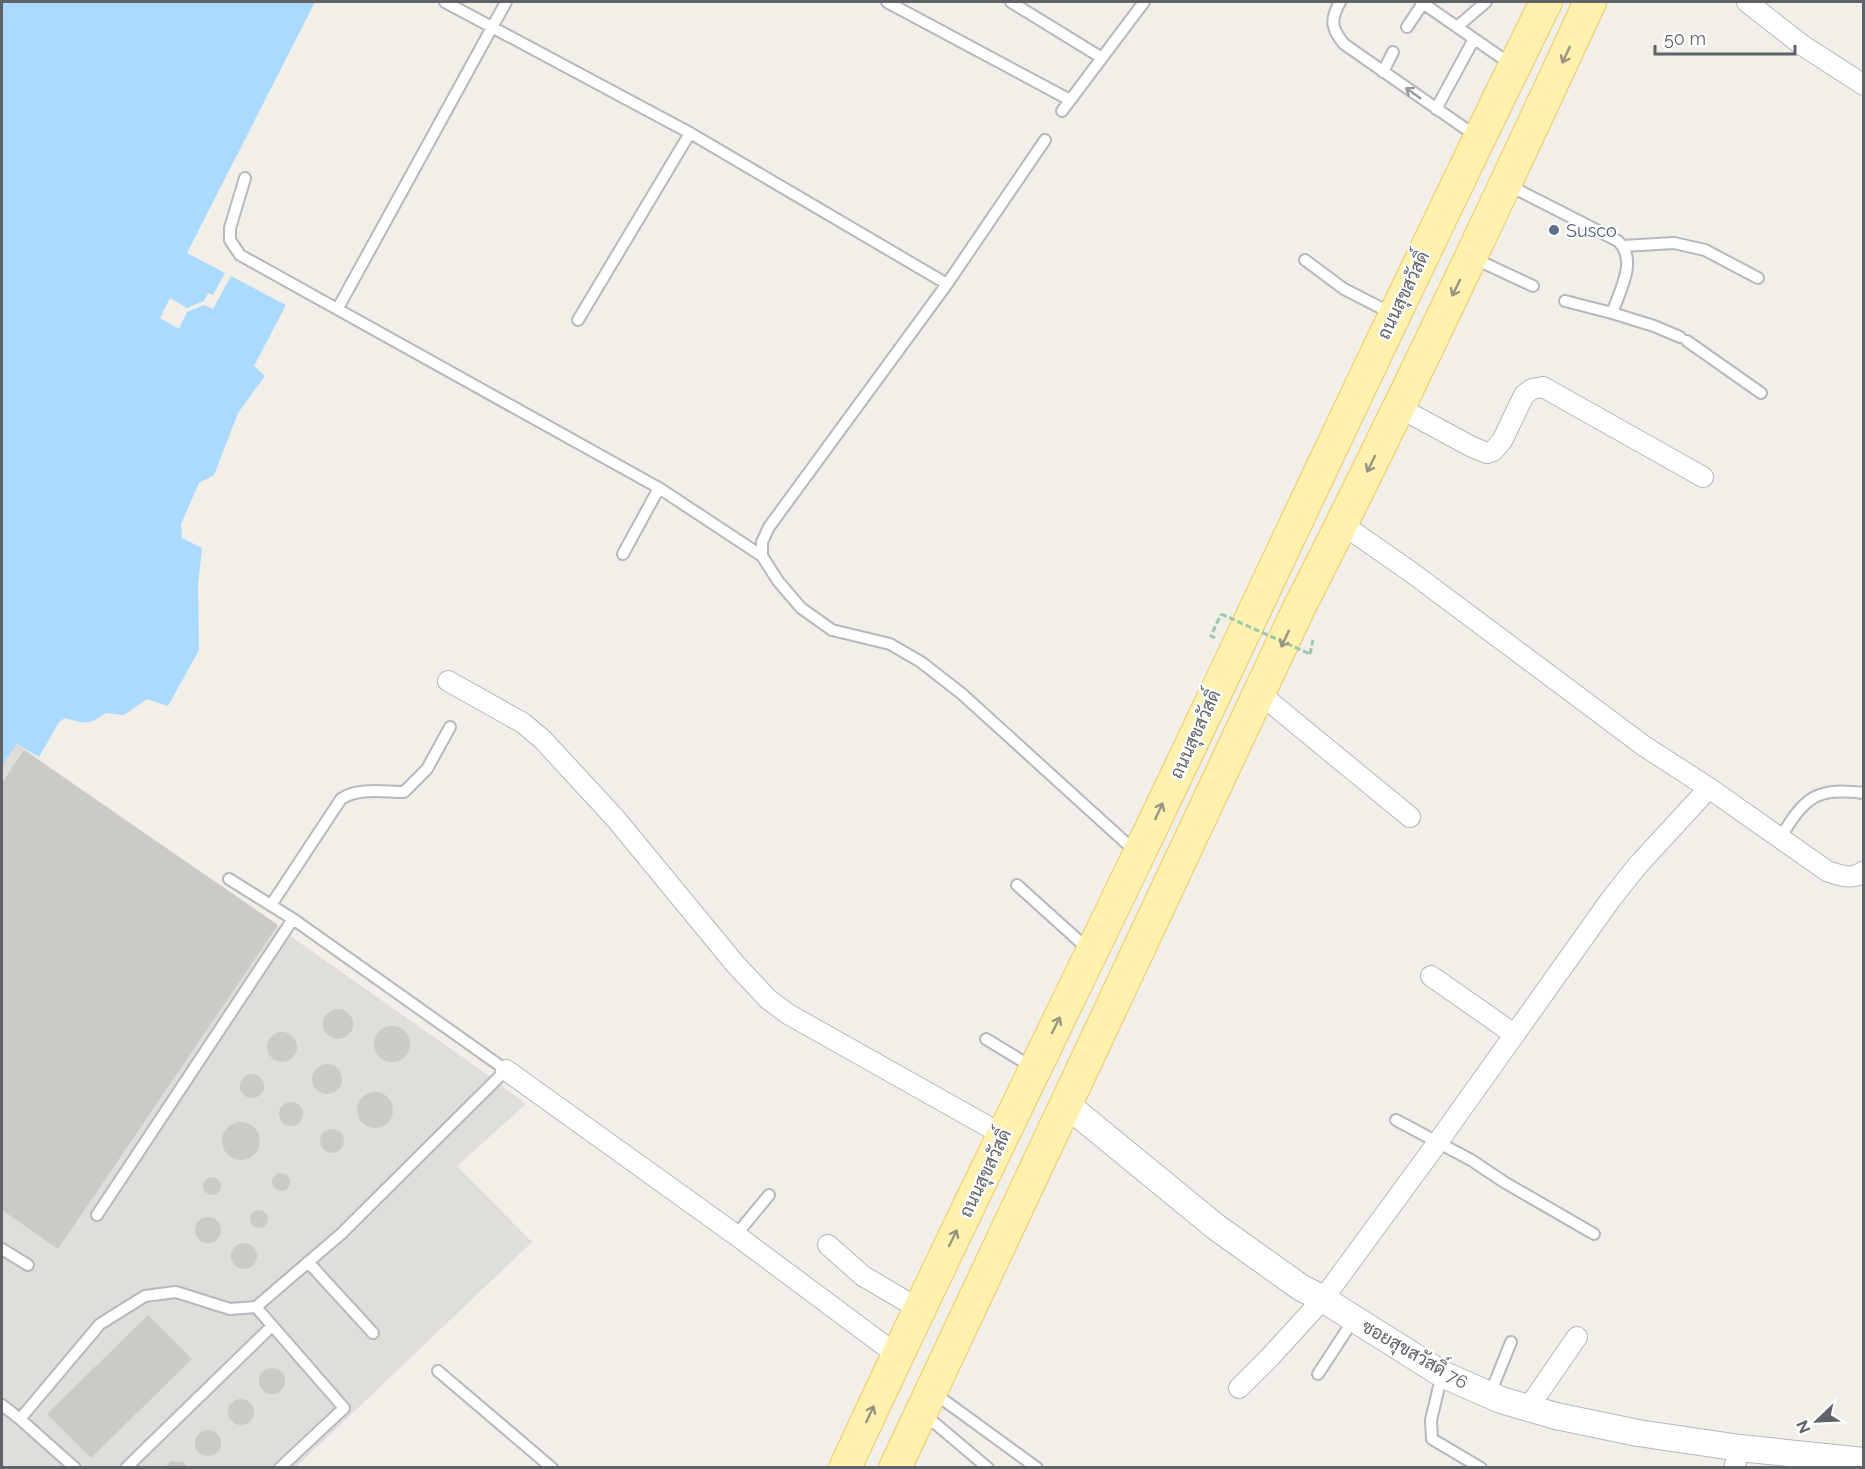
<svg xmlns="http://www.w3.org/2000/svg" width="1865" height="1469" viewBox="0 0 1865 1469" font-family="Raleway,Sarabun,sans-serif">
<style>
.industrial{fill:#e0deda}
.water{fill:#aadaff}
.pier{fill:#f1efe8}
.building{fill:#cccac5}
.lines{fill:none;stroke-linecap:round;stroke-linejoin:round}
.service-casing{stroke:#b5b8bc;stroke-width:14}
.minor-casing{stroke:#b5b8bc;stroke-width:22}
.tertiary-casing{stroke:#b5b8bc;stroke-width:28}
.primary-casing{stroke:#f2c960;stroke-width:34}
.path{stroke:#9cc7a9;stroke-width:3;stroke-dasharray:6 3;stroke-linecap:butt}
.service{stroke:#fff;stroke-width:10}
.minor{stroke:#fff;stroke-width:20}
.tertiary{stroke:#fff;stroke-width:26}
.primary{stroke:#fff2af;stroke-width:32}
.path-bridge{stroke:#9cc7a9;stroke-width:3;stroke-dasharray:6 3;stroke-linecap:butt}
.oneway{stroke:#979581}
.oneway2{stroke:#979a9d}
.service-dot{fill:#5c6f8a;stroke:#fff;stroke-width:2}
.labels{text-anchor:middle;dominant-baseline:central;stroke-width:4.5;stroke-linejoin:round;paint-order:stroke}
.service-label{font-size:18px;fill:#4e5e75;stroke:#fff;text-anchor:start}
.street-label{font-size:18px;fill:#5f6368;stroke:#fff}
</style>
<rect width="100%" height="100%" fill="#f1efe8"/>
<path class="industrial" d="M17,744L478,1068L526,1104L457,1166L532,1242L296,1467L2,1468V766Z"/>
<path class="water" d="M2,2H315L187,253L286,305L254,366L265,376L238,413L214,475L199,483L181,524L182,538L202,548L198,584L199,650L168,706L147,699L124,715L106,713C89,725 85,724 65,718L59,722L39,757L17,744L2,766Z"/>
<path class="pier" d="M225,273L231,276L213,309L204,305L187,312L179,329L160,318L170,298L187,308L204,301L208,293L213,295Z"/>
<path class="building" d="M24,750L278,925L58,1249L2,1210V783Z
M323 1024a15 15 0 1 1 30 0a15 15 0 1 1-30 0Z
M374 1044a18 18 0 1 1 36 0a18 18 0 1 1-36 0Z
M267 1047a15 15 0 1 1 30 0a15 15 0 1 1-30 0Z
M312 1079a15 15 0 1 1 30 0a15 15 0 1 1-30 0Z
M240 1086a12 12 0 1 1 24 0a12 12 0 1 1-24 0Z
M357 1110a18 18 0 1 1 36 0a18 18 0 1 1-36 0Z
M279 1114a12 12 0 1 1 24 0a12 12 0 1 1-24 0Z
M222 1141a19 19 0 1 1 38 0a19 19 0 1 1-38 0Z
M320 1141a12 12 0 1 1 24 0a12 12 0 1 1-24 0Z
M272 1182a9 9 0 1 1 18 0a9 9 0 1 1-18 0Z
M203 1186a9 9 0 1 1 18 0a9 9 0 1 1-18 0Z
M250 1219a9 9 0 1 1 18 0a9 9 0 1 1-18 0Z
M195 1230a13 13 0 1 1 26 0a13 13 0 1 1-26 0Z
M231 1256a13 13 0 1 1 26 0a13 13 0 1 1-26 0Z
M148,1315L192,1359L91,1458L47,1414Z
M259 1381a13 13 0 1 1 26 0a13 13 0 1 1-26 0Z
M228 1412a13 13 0 1 1 26 0a13 13 0 1 1-26 0Z
M195 1443a13 13 0 1 1 26 0a13 13 0 1 1-26 0Z
M171,1461L183,1462L188,1468H164Z"/>
<g class="lines">
<defs>
<path id="service" d="M445,2L690,133L947,284
M887,2L1070,100
M1011,2L1102,58
M1340,2C1330,20 1331,28 1344,44L1476,136
M1421,2L1512,65
M1407,27L1423,3
M1457,27L1486,2
M1383,72L1393,52
M1436,109L1474,39
M1062,111L1144,2
M1045,140L947,284L769,527L762,542V556L778,581L801,608L832,630L890,644L921,662L962,694L1136,852
M245,178L230,228V240L240,255L659,488L762,556
M1508,185L1618,241C1638,260 1620,290 1612,313L1565,301
M1623,246L1674,243L1705,250L1758,278
M1473,258L1533,286
M1305,260L1344,289L1391,313
M338,308L506,2
M1612,313L1654,326L1680,337
M578,320L690,133
M1687,341L1761,393
M623,554L659,488
M1780,838C1805,798 1814,787 1864,793
M1017,885L1089,950
M271,905L341,799C358,787 384,792 404,792L427,769L450,727
M986,1039L1032,1067
M1396,1120L1471,1160L1504,1182L1594,1234
M97,1215L293,919
M736,1235L769,1195
M2,1249L28,1265
M308,1262L373,1333
M256,1307L344,1408L280,1468
M438,1371L552,1468
M1318,1374L1354,1319
M1442,1374L1431,1420L1432,1439L1481,1468
M934,1393L1037,1468
M1490,1394L1511,1342
M2,1405L20,1419L100,1324L145,1296L176,1292L230,1309L256,1307L341,1234L506,1070L293,919L229,879
M924,1414L988,1468
M20,1419L75,1468
M126,1468L272,1326"/>
<path id="minor" d="M1747,2L1802,45L1864,85
M1398,407L1472,447L1487,453L1493,451L1502,441L1524,395L1532,389L1543,387L1703,477
M1342,524L1411,572L1644,746L1709,788L1827,871C1839,875 1853,881 1864,871
M448,681L523,723L543,740L615,818L736,965L768,999L788,1014L1003,1135
M1259,693L1410,817
M1431,976L1514,1034
M506,1070L736,1235L897,1355
M828,1245L863,1276L919,1309
M1239,1388L1271,1356L1323,1299L1438,1142L1611,899L1638,865L1709,788
M1528,1408L1577,1337
M1734,1468L1740,1448"/>
<path id="tertiary" d="M1066,1104L1216,1227L1300,1287L1323,1299L1442,1374L1501,1400L1556,1416L1638,1433L1740,1448L1864,1461"/>
<path id="primary" d="M845,1468C940,1262 1040,1060 1138,856C1274,572 1406,285 1546,2
M895,1468L1299,608C1401,408 1496,205 1590,2"/>
</defs>
<use href="#service" class="service-casing"/>
<use href="#minor" class="minor-casing"/>
<use href="#tertiary" class="tertiary-casing"/>
<use href="#primary" class="primary-casing"/>
<path class="path" d="M1215,638L1211,636L1221,614
M1310,654L1313,640"/>
<use href="#service" class="service"/>
<use href="#minor" class="minor"/>
<use href="#tertiary" class="tertiary"/>
<use href="#primary" class="primary"/>
<path class="path-bridge" d="M1221,614L1310,654"/>
</g>
<defs><path id="oneway-shaft" d="M-6 0H5M1.5-3L5.5 0L1.5 3" fill="none" stroke-width="1.6" stroke-linecap="round" stroke-linejoin="round" transform="scale(1.5)"/></defs>
<g class="oneway">
<use href="#oneway-shaft" transform="translate(1566 55) rotate(115)"/>
<use href="#oneway-shaft" transform="translate(1456 288) rotate(116)"/>
<use href="#oneway-shaft" transform="translate(1371 464) rotate(116)"/>
<use href="#oneway-shaft" transform="translate(1285 639) rotate(115)"/>
<use href="#oneway-shaft" transform="translate(1159 811) rotate(-65)"/>
<use href="#oneway-shaft" transform="translate(1056 1025) rotate(-64)"/>
<use href="#oneway-shaft" transform="translate(953 1238) rotate(-64)"/>
<use href="#oneway-shaft" transform="translate(870 1414) rotate(-65)"/>
</g>
<use class="oneway2" href="#oneway-shaft" transform="translate(1413 93) rotate(-145)"/>
<circle class="service-dot" cx="1554" cy="230" r="6"/>
<g class="labels">
<g class="service-label">
<text x="1566" y="230">Susco</text>
</g>
<g class="street-label">
<text transform="translate(1403 295) rotate(-64)">ถนนสุขสวัสดิ์</text>
<text transform="translate(1195 734) rotate(-65)">ถนนสุขสวัสดิ์</text>
<text transform="translate(985 1173) rotate(-64)">ถนนสุขสวัสดิ์</text>
<text transform="translate(1415 1354) rotate(30)">ซอยสุขสวัสดิ์ 76</text>
</g>
</g>
<rect width="1865" height="1469" fill="none" stroke="#5f6368" stroke-width="6"/>
<g transform="translate(1817 1421) rotate(247)" stroke="#ffffff" stroke-width="4.5" paint-order="stroke">
<path d="M0-4.5L10 22L0 15L-10 22Z" fill="#5f6368"/>
<text y="-9" font-size="16" font-weight="bold" text-anchor="middle" fill="#5f6368">N</text>
</g>
<path d="M1655 45v9h140v-9" fill="none" stroke="#5f6368" stroke-width="3"/>
<text x="1664" y="45" font-size="18" fill="#5f6368" stroke="#ffffff" stroke-width="4.5" paint-order="stroke">50 m</text>
</svg>
